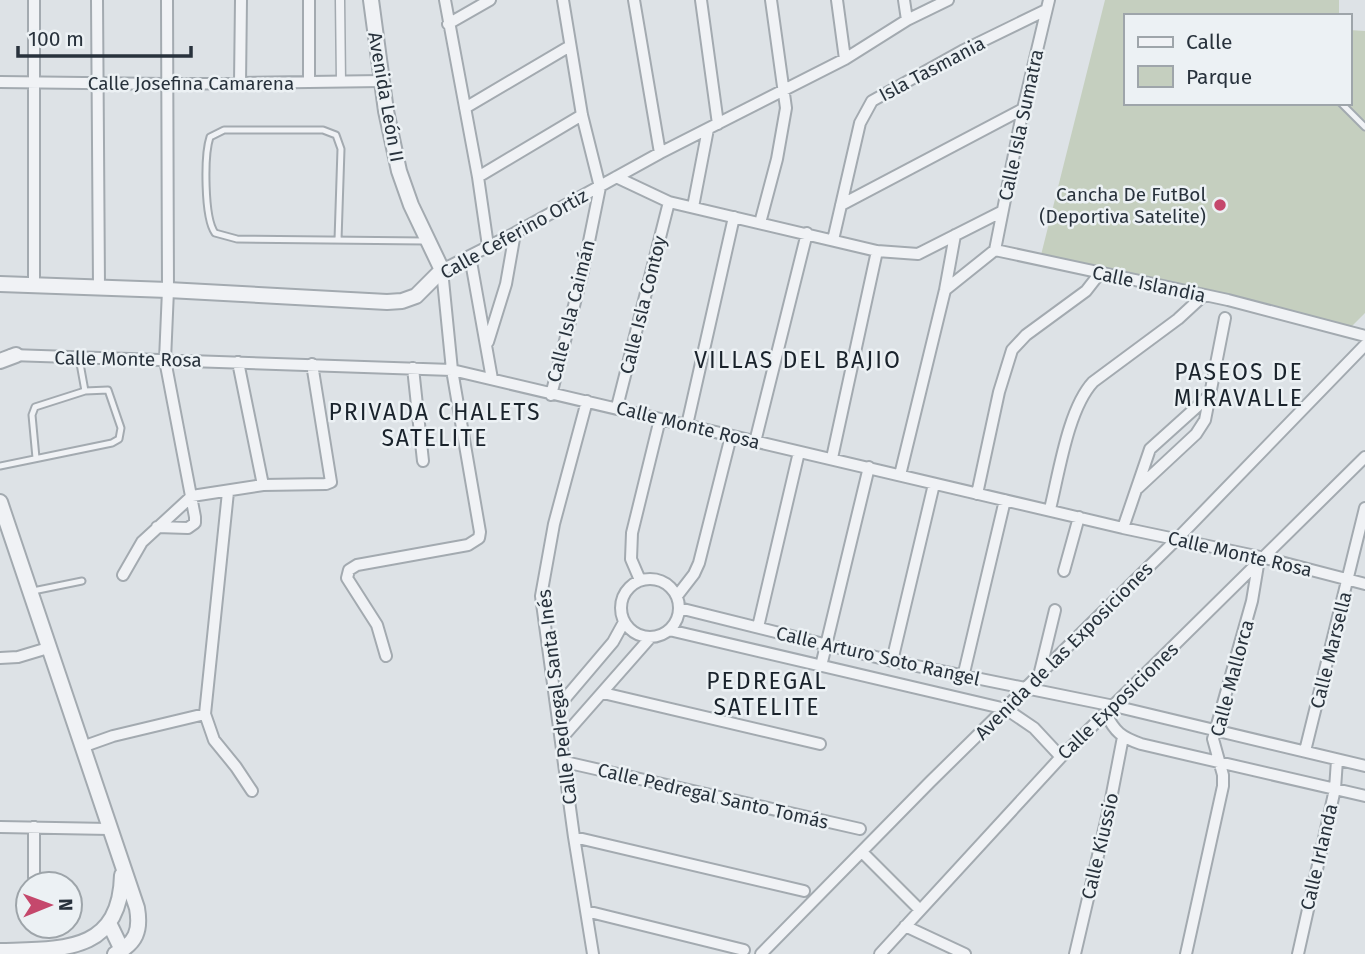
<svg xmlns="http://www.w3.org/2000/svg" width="1365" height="954" viewBox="0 0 1365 954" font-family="'Fira Sans',sans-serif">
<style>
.green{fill:#c5cfbf}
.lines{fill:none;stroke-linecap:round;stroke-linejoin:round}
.service-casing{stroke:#a3aab0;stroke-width:9}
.pedestrian-casing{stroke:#a3aab0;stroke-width:11}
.minor-casing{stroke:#a3aab0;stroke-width:14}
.tertiary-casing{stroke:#a3aab0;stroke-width:18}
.service{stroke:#f0f2f5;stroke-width:5}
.pedestrian{stroke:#f0f2f5;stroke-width:8}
.minor{stroke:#f0f2f5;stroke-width:10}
.tertiary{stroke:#f0f2f5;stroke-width:14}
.poi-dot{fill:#c5486c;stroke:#ecf1f4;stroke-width:2.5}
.labels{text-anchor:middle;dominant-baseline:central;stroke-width:5;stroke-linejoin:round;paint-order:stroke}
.street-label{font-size:19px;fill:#28323c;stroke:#ecf1f4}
.poi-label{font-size:19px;fill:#28323c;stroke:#ecf1f4;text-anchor:end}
.quarter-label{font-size:23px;letter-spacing:2px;fill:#1a232c;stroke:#ecf1f4}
</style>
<rect width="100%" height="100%" fill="#dde2e6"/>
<path class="green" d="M1105,0H1339V16H1125V103H1349V30L1365,31V313L1352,326L1041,255Z"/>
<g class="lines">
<defs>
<path id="service" d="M1341,103L1365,127
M338,240L341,149L336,135L323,130H224L210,137C204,155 204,218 215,233L237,239L425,241
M79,358L85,391
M0,466L112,443L119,439L121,428L108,390L85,391L35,407L32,415L36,458
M33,591L82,581"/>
<path id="pedestrian" d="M340,0L341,82"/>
<path id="minor" d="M97,0L99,287
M309,0V82
M445,0L478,177L488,246
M634,0L660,153
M701,0L718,124
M837,0L845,59
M904,0L907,20
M448,24L490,0
M0,82L167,84L382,81
M240,83L241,0
M465,108L570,46
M478,177L582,115
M616,177L669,202L877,251L918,254L1001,212
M841,205L1023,109
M693,207L708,129
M760,223L777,159L786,108L771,0
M833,240L860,123L872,101L962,51L1046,10
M995,250L1228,300L1365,336
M995,250L1023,109L1049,0
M470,256L492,379
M34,285V0
M945,290L995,250
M488,342L506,284L515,233
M11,355L452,370L1123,528L1265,558L1365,584
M238,362L263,485
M413,368L423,461
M551,395L583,271L600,187L582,115L563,0
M587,401L554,524L541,596L574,837L593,954
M617,407L669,202
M687,425L734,217
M755,442L807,233
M832,458L877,251
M900,475L945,290L955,235
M1138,488L1196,434L1205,420L1225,318
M977,494L999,392L1012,350L1026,335L1086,291L1100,273
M1050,509C1059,473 1068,409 1093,382L1178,319L1204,295
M157,527L188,528L195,523V517L165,360L168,290L167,0
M1123,528L1150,449L1210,395
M1064,571L1079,517
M123,575L142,542L192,496L263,485L326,484L331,482L312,364
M621 608a29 29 0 1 1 58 0a29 29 0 1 1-58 0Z
M640,580L631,559L632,533L660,419
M677,596L694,574L699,563L731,436
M679,608L892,661L1114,706L1365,766
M758,627L799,452
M669,630L1006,709L1034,728L1061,757
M386,656L377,625L347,578L349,570L357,565L468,545L479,538L480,532L452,370L442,270L515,233L660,153L845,59L907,20L948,0
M0,658L18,657L48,648
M892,661L934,484
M821,666L869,467
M1039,676L1055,610
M963,677L1005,500
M603,693L820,744
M557,708L613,642L624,622
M205,714L228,492
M1106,714C1115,732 1121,737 1141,744L1365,796
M562,738L650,638
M82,747L113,736L205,714L214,740L236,767L252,791
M1305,751L1365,508
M565,762L860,829
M0,827L110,829
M34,827V878
M574,837L804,891
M862,852L920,910
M586,911L744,950
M905,926L965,954
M761,954L930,782L1177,539L1365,345
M880,954L1061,757L1365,457
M1075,954L1110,804L1123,737
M1186,954L1223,786V775L1213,739L1252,601L1258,565
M1298,954L1335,789L1337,760"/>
<path id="tertiary" d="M0,284L168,290L387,302L402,301L416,296L442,270L411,205L399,171L386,111L371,0
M0,361L16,355
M0,502L137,908C141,931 136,943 115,954
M109,923L122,950
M0,951C61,949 120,954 122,875"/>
</defs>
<use href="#service" class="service-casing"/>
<use href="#pedestrian" class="pedestrian-casing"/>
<use href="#minor" class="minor-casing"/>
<use href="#tertiary" class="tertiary-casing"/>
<use href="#service" class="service"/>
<use href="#pedestrian" class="pedestrian"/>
<use href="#minor" class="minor"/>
<use href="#tertiary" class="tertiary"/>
</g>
<circle class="poi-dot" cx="1220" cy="205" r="7"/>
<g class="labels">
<g class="street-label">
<text transform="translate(932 69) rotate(-28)">Isla Tasmania</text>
<text x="191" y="83">Calle Josefina Camarena</text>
<text transform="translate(386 97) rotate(80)">Avenida León II</text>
<text transform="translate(1021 125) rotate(-78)">Calle Isla Sumatra</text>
<text transform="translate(514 234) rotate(-29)">Calle Ceferino Ortiz</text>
<text transform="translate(1149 284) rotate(12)">Calle Islandia</text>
<text transform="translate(643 305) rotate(-76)">Calle Isla Contoy</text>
<text transform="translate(571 311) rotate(-76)">Calle Isla Caimán</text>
<text transform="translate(128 359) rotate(1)">Calle Monte Rosa</text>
<text transform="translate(688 425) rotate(14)">Calle Monte Rosa</text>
<text transform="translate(1240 554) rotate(13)">Calle Monte Rosa</text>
<text transform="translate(1331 650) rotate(-76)">Calle Marsella</text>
<text transform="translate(1064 651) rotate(-45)">Avenida de las Exposiciones</text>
<text transform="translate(878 656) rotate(13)">Calle Arturo Soto Rangel</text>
<text transform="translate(1232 678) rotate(-75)">Calle Mallorca</text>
<text transform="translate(557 697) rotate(-97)">Calle Pedregal Santa Inés</text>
<text transform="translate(1118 701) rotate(-44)">Calle Exposiciones</text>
<text transform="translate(713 796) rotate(13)">Calle Pedregal Santo Tomás</text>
<text transform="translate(1100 846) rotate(-77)">Calle Kiussio</text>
<text transform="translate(1319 857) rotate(-77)">Calle Irlanda</text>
</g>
<g class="poi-label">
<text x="1206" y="194">Cancha De FutBol<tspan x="1206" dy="22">(Deportiva Satelite)</tspan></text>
</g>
<g class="quarter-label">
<text x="798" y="360">VILLAS DEL BAJIO</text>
<text x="1239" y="372">PASEOS DE<tspan x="1239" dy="26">MIRAVALLE</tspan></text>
<text x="435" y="412">PRIVADA CHALETS<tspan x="435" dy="26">SATELITE</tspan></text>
<text x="767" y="681">PEDREGAL<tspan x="767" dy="26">SATELITE</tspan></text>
</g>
</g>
<rect x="1124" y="14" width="228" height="91" fill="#ecf1f4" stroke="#9ea5aa" stroke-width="2"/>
<rect x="1138" y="37" width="35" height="10" fill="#f0f2f5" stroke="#9ea5aa" stroke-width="2"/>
<text x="1186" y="49" font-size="21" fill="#28323c">Calle</text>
<rect x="1138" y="66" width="35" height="21" fill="#c5cfbf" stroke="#9ea5aa" stroke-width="2"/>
<text x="1186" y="84" font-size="21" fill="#28323c">Parque</text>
<g transform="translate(49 905) rotate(89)"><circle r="33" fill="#ecf1f4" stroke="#9ea5aa" stroke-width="2"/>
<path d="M0-5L12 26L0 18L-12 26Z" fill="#c5486c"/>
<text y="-10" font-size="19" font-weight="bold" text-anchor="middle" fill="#28323c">N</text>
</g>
<path d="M18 46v10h173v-10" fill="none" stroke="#28323c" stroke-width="3.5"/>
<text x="28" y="46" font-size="21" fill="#28323c" stroke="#ecf1f4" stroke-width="5" paint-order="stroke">100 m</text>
</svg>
